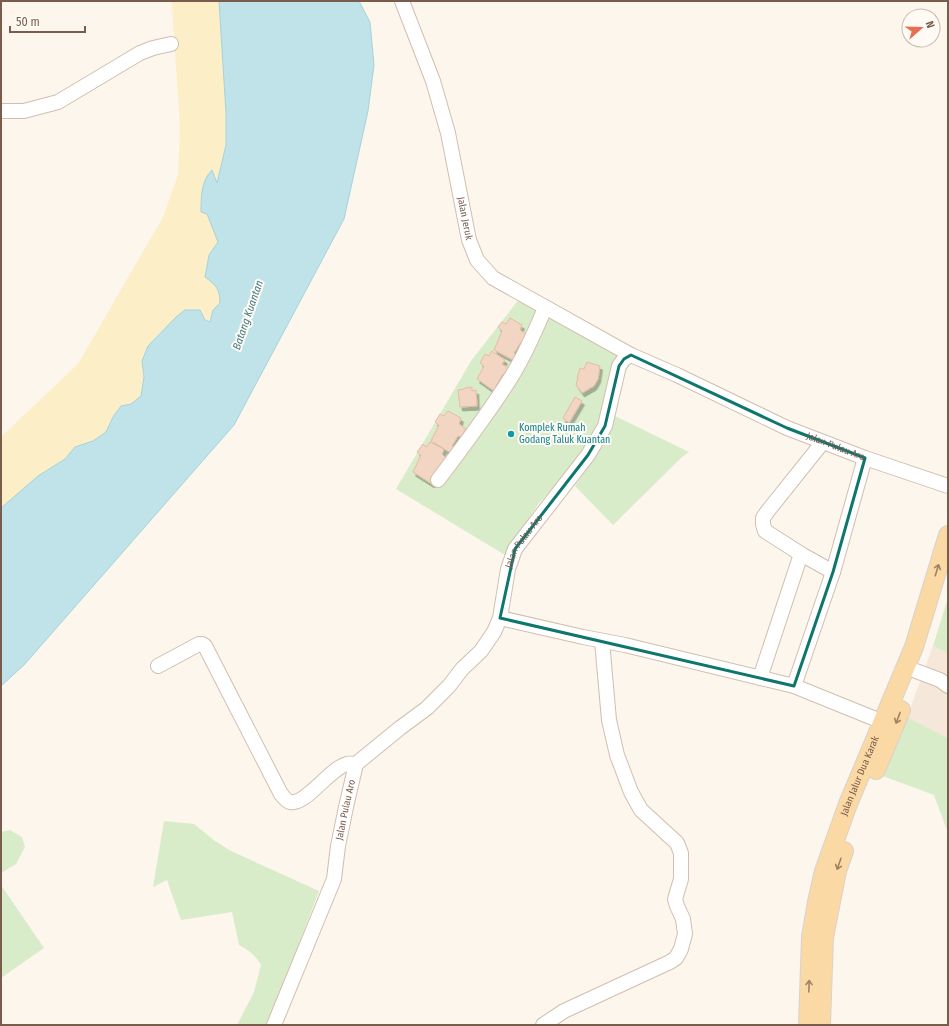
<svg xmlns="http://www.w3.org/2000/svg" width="949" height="1026" viewBox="0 0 949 1026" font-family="'Fira Sans Condensed',sans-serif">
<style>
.residential{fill:#f5e8da}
.green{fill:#d8ecc9}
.sand{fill:#fcefc7}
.water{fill:#bfe3e8;stroke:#a5d3da}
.building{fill:#f3d5c3;stroke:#e6bba3;filter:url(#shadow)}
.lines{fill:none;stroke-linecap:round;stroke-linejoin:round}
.minor-casing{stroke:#d1beb0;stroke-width:16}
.major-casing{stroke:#dad1cd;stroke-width:20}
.minor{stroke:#fff;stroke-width:14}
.major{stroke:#fbd9a5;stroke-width:18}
.oneway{stroke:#a18267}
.marked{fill:none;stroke:#0f766e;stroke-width:3;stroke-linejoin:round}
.culture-dot{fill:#0f9aa8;stroke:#fffaf3;stroke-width:1.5}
.labels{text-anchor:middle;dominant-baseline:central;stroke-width:4;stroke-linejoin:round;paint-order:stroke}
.street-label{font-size:10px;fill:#7a5c4d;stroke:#fffaf3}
.culture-label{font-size:10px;fill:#0d838f;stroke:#fffaf3;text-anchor:start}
.water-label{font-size:11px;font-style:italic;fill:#437c86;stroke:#fffaf3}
</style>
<defs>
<filter id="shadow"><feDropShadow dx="2.5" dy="4" stdDeviation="0" flood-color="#0004"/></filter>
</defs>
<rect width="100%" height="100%" fill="#fdf6ec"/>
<path class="residential" d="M933,646L948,653V738L907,717Z"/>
<path class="green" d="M519,299L617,355V363L599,424L587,445L569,471L539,503L505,555L396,489L471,361Z
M615,416L689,452L682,457L613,525L575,486L609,436Z
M948,598V653L933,646Z
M907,717L948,738V833L934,795L880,775Z
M164,821L194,824L215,841L231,851L319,891L268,1025H237L254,992L261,965C255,955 249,950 239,945L232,912L181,920L167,880L153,887Z
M10,830L22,837L25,847L16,864L1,873V832Z
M1,885L44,948L1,978Z"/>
<path class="sand" d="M171,1H219L226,112V145L217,184L201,212L207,214L218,242L209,255L215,284L220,295V303L213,310L211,322L175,317L148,346L142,361L144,377L141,396L131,404L121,406L113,417L106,432L93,441L75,447L65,459L38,476L1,508V437L78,364L163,217L178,175L180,128L172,7Z"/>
<path class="water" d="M219,1H359L370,22L374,65L368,111L344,219L234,425L24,665L1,686V508L38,476L65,459L75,447L93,441L106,432L113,417L121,406L131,404L141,396L144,377L142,361L148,346L176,317L185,310H200L205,320L210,322L213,310L220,303C220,289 216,285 205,277L209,255L218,242L207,214L201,212C201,197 201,181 212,170L217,183L226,145V113Z"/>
<path class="building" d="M510,318L522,325L520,330L528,335L524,344L521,342L514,353L516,355L513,360L494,350L502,331L498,327L502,322L506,324Z
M492,351L505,360L502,364L510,369L505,375L503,374L496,386L500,389L497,393L477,379L484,366L480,363L485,354L489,356Z
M587,362L600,366L598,379L594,386L582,393L576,385L578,378H577L580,368L584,369Z
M472,387V391L476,390L477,406L460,407L458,390L464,389L465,388Z
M575,397L582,401L569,423L563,418Z
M448,411L461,418L459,424L466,429L461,437L458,436L452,446L454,447L451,453L431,441L439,425L435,422L440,414L444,416Z
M430,442L444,449L442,454L448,460L441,466L432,484L413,472L421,455L417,452L423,444L426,447Z"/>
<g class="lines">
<defs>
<g id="minor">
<path id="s1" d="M402,1L433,81L448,133L469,240L477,260L493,278L631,355L677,375L787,428L865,458L948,486"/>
<path d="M1,111H24L58,102L140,53L153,48L171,44"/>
<path d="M823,442L767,512L763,518V524L765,531L801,554L833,572"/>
<path d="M438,480C463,447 488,414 510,379C524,357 535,332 545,308"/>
<path d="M500,618L583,637L625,645L794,686L883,722"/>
<path d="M158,666L199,644H202L205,646L281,794C284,797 286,801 290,802C305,806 330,768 347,764C349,763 353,764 356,764"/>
<path d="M916,671L940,680L948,686"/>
<path d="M760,678L801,554"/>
<path d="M794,686L833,572L865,458"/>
<path id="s2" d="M274,1025L334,879L338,846L346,807L356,764L400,728L427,708L449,686L462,669L481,651L494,632L500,618L508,569L515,549L588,455L605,426L619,366L624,359L631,355"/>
<path d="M543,1025L564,1011L670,962L676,958L681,949L685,934L683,919L677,906L675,899L681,879V853L677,843L641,810L631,792L617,755L609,720L602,641"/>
</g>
<g id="major">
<path d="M876,770L901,710"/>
<path id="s3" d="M808,1025L811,937L817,902L824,871L848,804L914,647L948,535"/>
<path d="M821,1025L824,937L837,871L844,851"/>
</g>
</defs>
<use href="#minor" class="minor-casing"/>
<use href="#major" class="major-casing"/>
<use href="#minor" class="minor"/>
<use href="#major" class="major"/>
</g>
<defs><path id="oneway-shaft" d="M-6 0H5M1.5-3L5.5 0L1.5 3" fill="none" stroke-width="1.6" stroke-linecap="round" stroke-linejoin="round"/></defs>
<g class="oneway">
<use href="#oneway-shaft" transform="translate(937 570) rotate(-73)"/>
<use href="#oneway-shaft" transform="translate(898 718) rotate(111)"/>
<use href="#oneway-shaft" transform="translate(839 864) rotate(109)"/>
<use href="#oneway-shaft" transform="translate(809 986) rotate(-88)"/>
</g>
<path class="marked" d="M631,355L787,428L865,458L833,572L794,686L500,618L515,549L588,455L605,426L619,366L624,359Z"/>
<circle class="culture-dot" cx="511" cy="434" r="4"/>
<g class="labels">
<g class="street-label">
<text stroke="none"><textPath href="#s1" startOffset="227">Jalan Jeruk</textPath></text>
<text stroke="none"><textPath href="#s1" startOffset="677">Jalan Pulau Aro</textPath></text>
<text stroke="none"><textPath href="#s2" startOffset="564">Jalan Pulau Aro</textPath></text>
<text stroke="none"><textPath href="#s3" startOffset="257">Jalan Jalur Dua Karak</textPath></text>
<text stroke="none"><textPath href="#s2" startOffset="228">Jalan Pulau Aro</textPath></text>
</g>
<g class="culture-label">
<text x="519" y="428">Komplek Rumah<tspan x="519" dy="12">Godang Taluk Kuantan</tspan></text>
</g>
<g class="water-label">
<text transform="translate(248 315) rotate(-71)">Batang Kuantan</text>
</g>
</g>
<rect width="949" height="1026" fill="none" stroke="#7a5c4d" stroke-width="4"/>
<g transform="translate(921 28) rotate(70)"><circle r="19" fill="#fffaf3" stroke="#cabbb1"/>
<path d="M0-3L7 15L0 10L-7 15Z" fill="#e76f51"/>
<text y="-6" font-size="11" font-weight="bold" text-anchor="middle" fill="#7a5c4d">N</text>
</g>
<path d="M10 26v6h75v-6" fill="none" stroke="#7a5c4d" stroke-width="2"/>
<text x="16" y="26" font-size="12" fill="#7a5c4d" stroke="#fffaf3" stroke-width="3" paint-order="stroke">50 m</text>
</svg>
